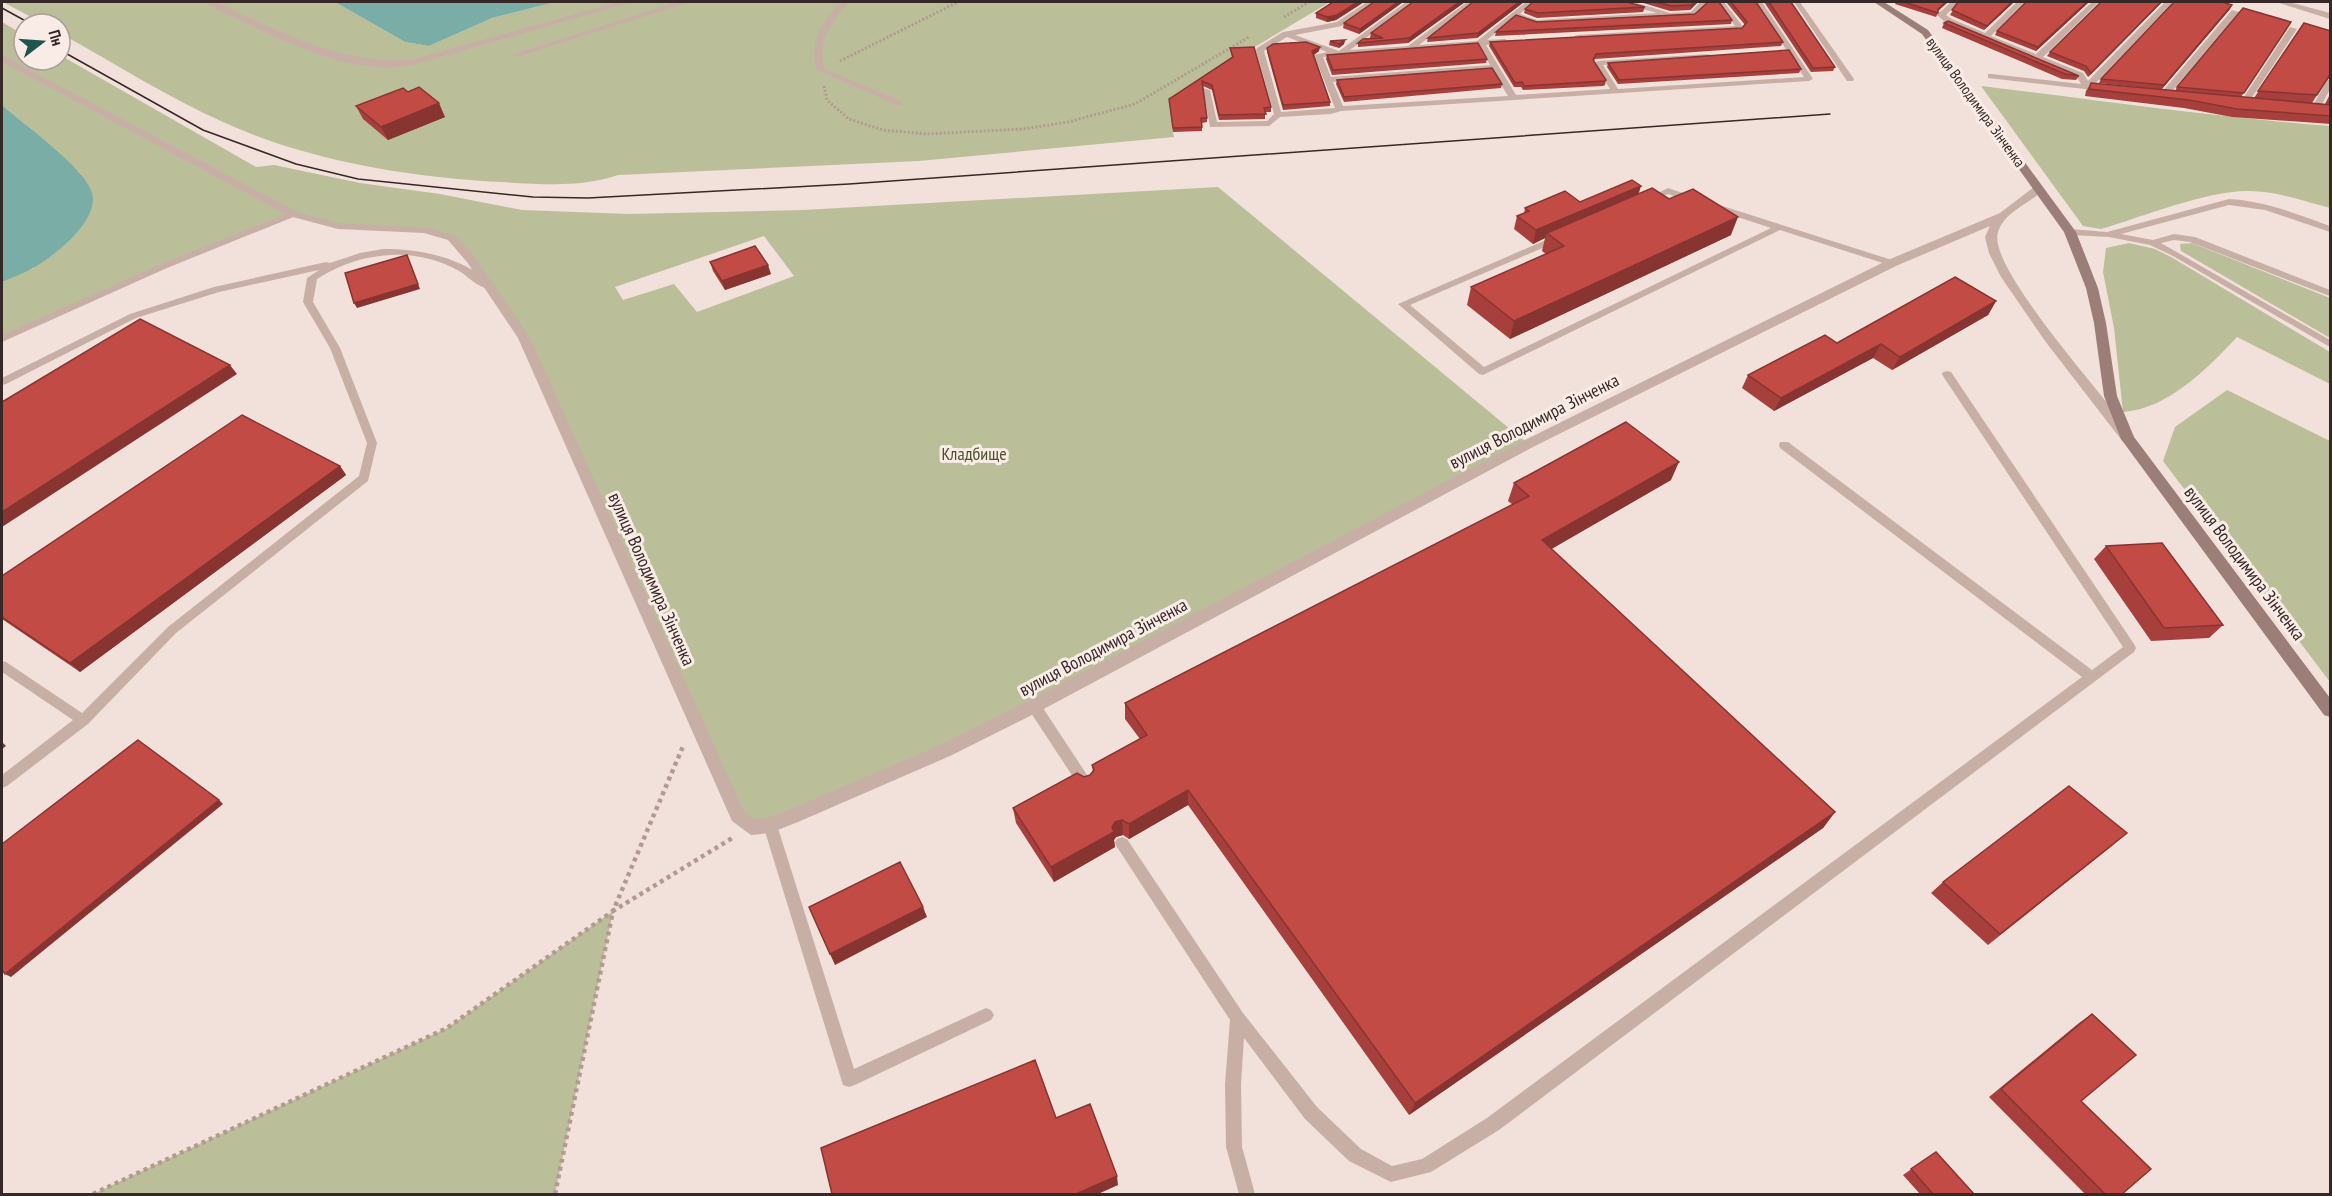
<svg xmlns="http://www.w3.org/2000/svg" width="2332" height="1196" viewBox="0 0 2332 1196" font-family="'PT Sans Narrow',sans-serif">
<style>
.green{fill:#babf9a;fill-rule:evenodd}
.water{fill:#7aada5}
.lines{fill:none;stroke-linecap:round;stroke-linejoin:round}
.path-far1{stroke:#b49991;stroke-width:3;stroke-dasharray:2 2;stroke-linecap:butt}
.path{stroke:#b49991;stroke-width:4.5;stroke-dasharray:4 4;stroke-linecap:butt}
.service{fill:#c8afa6;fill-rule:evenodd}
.minor{fill:#c8afa6;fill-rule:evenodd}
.tertiary{fill:#c8afa6;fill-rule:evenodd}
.secondary{fill:#9c7e78;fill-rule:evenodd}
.tram{stroke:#352827;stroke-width:1.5}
.wall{fill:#a7403c}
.shaded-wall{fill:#883431}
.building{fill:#c24b46;stroke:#883431;stroke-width:1.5}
.labels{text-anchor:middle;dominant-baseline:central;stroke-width:6;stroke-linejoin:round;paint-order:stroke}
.far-street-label{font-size:15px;fill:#352827;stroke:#f9ece6}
.street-label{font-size:18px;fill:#352827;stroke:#f9ece6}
.park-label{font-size:18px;fill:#4c522b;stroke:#f9ece6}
</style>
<rect width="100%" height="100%" fill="#f1e1da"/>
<path class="green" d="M3,2H335L405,42L429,46L492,18L555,2H1330L1248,51L1231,52L1234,70L1195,86L1173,132L1174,137L919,161L618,175C581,188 539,184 501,182C408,177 309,161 223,122C167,97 114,63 60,33V24H44Z
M2,22L24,35V60H60V55L256,167L274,165L360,183L440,194L522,210L629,214L803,210L1218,187L1528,444L1034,706L751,827L524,338L452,238L425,230L360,228L293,214L164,266L2,339V282L34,268L81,174L2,105ZM764,236L794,276L697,312L674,284L623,300L615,287Z
M1981,86C2098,100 2214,117 2330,126V208C2304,201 2276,191 2249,191C2208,190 2142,217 2101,229L2083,226Z
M2129,243L2155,249L2171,257L2330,352V384L2237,337C2208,368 2168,409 2123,412L2114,328L2103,272L2106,248Z
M2192,243L2330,298V338L2181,251L2180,244Z
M2227,390L2330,441V682L2163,461L2175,427Z
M613,911L555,1194H93L447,1028Z"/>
<path class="water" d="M335,2H555L492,18L429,46L405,42Z
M2,105C24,125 81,165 91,190C103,218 55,255 35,267C25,273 13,277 2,282Z"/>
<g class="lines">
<path class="path-far1" d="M1284,17L1309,2
M840,61L958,2
M824,86L827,100L849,119L883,130L926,134L1023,129L1068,122L1135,104L1249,37"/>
<path class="path" d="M93,1194L447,1028L613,911L684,744
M555,1194L613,911L734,837"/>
<path class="service" d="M841,2H849C832,23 816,40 825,69L902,101V105H896L817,70C808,40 822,23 841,2Z
M1367,2H1375L1342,26L1295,35L1339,51L1406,2H1414L1350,50L1408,46L1467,2H1475L1419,45L1477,41L1526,2H1534L1520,14L1537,20L1657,13L1625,4V2H1634L1670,13L1691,12L1700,2H1707L1693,16L1536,24L1515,17L1487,40L1505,39L1509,41L1508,43L1486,45L1516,95L1610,89L1594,63L1598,61L1708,54L1712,56L1708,58L1603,65L1618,89L1804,77L1755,2H1762L1813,79L1809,81L1341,111L1331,114L1280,117L1269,126L1210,127L1203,88L1210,90L1217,122L1267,121L1274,114L1256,50L1257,48L1283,32L1337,22ZM1287,37L1327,52L1314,55L1335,108L1281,112L1264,51ZM1478,45L1490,65L1331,77L1323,57ZM1492,70L1508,96L1343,106L1333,82Z
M1718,2H1724L1744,28L1743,30L1577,39L1573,37L1577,35L1735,26Z
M1794,2H1800L1854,79L1853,81H1847Z
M1951,2H1959L1946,15L1952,19L1985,33L2017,2H2024L1991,36L2036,54L2092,2H2099L2043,57L2083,73L2088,81L2165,2H2173L2093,86L2105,87V91H2102L1988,78V74H1991L2081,84L2077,77L1946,23L1937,15Z
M2232,10L2239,12L2167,97H2161V93Z
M2290,27L2297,29L2247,105H2241L2240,103Z
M2327,80H2330V89L2319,110H2313L2312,108Z
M1668,188L1697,198L1698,200L1694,203L1668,194L1648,203L1644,200Z
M2229,199C2265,201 2297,214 2330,226V232L2265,210L2229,205L2121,234L2153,240L2174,234L2195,237L2330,290V296L2327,295L2190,242L2174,240L2161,243L2330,340V347L2173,256L2150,245L2109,237L2070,235L2065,232L2070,229L2107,232Z
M1713,203L1895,261L1897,263L1895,265H1889L1780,230L1483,375L1479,374L1398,304L1555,236H1561V240L1410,305L1484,367L1771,228L1710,208L1708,206Z
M293,211L298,214L296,216L167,268L2,342V335L161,264Z
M383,249C421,249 464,257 493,286L491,288C480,290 469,277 459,271C414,245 359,252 317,279L313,302L340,348L377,443L368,481L176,633L88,724L7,786L2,788V775L73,720L2,672V661L6,662L82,713L168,627L359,476L367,443L330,348L303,302L307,278L319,270L219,292L136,318L6,384L2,385V378L130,314L214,287L326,262L330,263L360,253Z
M1947,371L1951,372L2134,644L2136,648L2134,652L1499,1130L1431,1172L1391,1182L1349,1161L1305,1119L1244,1038L1241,1084L1242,1147L1255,1194H1239L1226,1147L1225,1084L1230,1020L1117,847L1115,843L1117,839L1122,837L1127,839L1243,1013L1317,1107L1361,1149L1392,1166L1422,1159L1487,1118L2082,677L1780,448L1779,445L1780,442H1788L2092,670L2123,647L1943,376L1942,374L1943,372Z
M1034,701L1039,702L1091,781L1093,785L1091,789L1086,791L1081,789L1029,710L1028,706L1029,702Z
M770,819L775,821L777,825L854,1069L986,1008L991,1010L994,1015L991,1020L855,1085L849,1087L843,1085L763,825L765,821Z"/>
<path class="minor" d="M205,2H216C279,31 339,64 410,60L618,2H632L413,65C355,77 293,46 242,21C230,15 215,10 205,2Z
M677,2H690L518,57L510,55Z
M2,55L297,212L338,223L429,228L456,236L475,257L530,338L744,811L754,819L770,817L786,811L938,746L1028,701L1523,441L1888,260L2000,213L2034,187H2042L2044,189C2030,204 2005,211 1998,232C1986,268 2112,403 2135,439L2128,444L2123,442L2045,341L2001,277L1989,253L1985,237L1990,226L1896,266L1533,447L1040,711L950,756L798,822L770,833L751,835L732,821L518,338L467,262L448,240L424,233L338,229L289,216L2,62Z"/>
<path class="tertiary" d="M2276,2H2289L2330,13V19Z"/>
<path class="secondary" d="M1874,2H1884L1928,30L2076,232L2098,288L2106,323L2117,396L2134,437L2330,698V717L2324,715L2121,439L2104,396L2094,323L2086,288L2064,232L1922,34Z"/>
<path class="tram" d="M2,8L31,24
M60,50L203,130L296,164L358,179L533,197L588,198L849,184L1830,114"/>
</g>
<path class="wall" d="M1333,2H1364L1336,20L1327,22L1316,18V13Z
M1374,2H1403L1359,34L1343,28L1344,23Z
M1465,2L1408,43L1358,47V43L1372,38H1370L1371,33Z
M1473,2H1524L1477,38L1427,42L1428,38Z
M1640,2H1698L1690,10L1670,11Z
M1726,2H1756L1783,42L1781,46L1595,59L1594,61L1606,80L1605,85L1603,86L1523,90L1521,87H1514L1489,46L1490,42L1742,28L1745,25Z
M1764,2H1791L1835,67L1833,71L1811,72Z
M1896,2H1948L1938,11V13L1936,17L1895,4Z
M1958,2H2014L1984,30L1950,15Z
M2089,2L2036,51L1995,35L1997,31Z
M2101,2H2162L2088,77L2084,71L2047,56L2050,52Z
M2173,2H2222L2230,9L2161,90L2175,91L2177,87L2291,22L2241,97L2254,98L2304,23L2331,31V78L2326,80L2317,95L2312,103L2284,101L2330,105L2325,104L2331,92V124L2232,117L2184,108L2085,96L2086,91L2091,83L2156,89L2099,83L2101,79L2173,3Z
M1645,7L1643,12L1537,18L1524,13L1525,9Z
M1695,14L1732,20L1731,24L1495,36L1496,32L1537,22Z
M1944,23L2079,76L2076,80L2062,79L1942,28Z
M1345,40L1344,44L1339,48L1329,45L1330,41Z
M1230,48L1271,107V112H1265V119L1219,120L1212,90L1203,86L1207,118V122L1202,123V131L1173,132L1169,99L1232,58Z
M1267,48L1319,51L1314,55L1330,102V106L1283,110L1267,52Z
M1327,55L1487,59L1486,63L1332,75L1326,59Z
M1608,63L1801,69L1799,73L1618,84L1607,67Z
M1337,80L1502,84L1501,88L1344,102L1336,84Z
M408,92L445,117L388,140L363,119L356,106Z
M1638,194L1669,199L1731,235L1510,339L1467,305L1471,287L1546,254L1542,251L1545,238L1533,244L1514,229L1517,216L1524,213L1525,208Z
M710,262L771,274L725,290L713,271Z
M1996,301L1988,315L1892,370L1873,358L1774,411L1742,388L1748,375L1837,343Z
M340,466L346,475L80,672L2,619V576Z
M1671,480L1551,549L1835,812L1823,828L1409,1115L1188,805L1129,839L1123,835L1116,837L1114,840L1115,847L1054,882L1016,823L1013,808L1084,777L1090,775L1093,772L1092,765L1140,739L1125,719V703L1513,505L1508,501L1514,483Z
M2106,546L2223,625L2209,638L2151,641L2094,559Z
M2113,845L1988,945L1931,893L1943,882Z
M2092,1014L2081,1101L2122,1194H2085L1989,1097L2079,1023Z
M1936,1152L1974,1194H1920L1903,1175Z"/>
<path class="shaded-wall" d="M1358,2H1364L1336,20L1327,22V17Z
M1398,2H1403L1359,34L1360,29Z
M1459,2H1465L1408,43L1409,38Z
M1519,2H1524L1477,38L1478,33Z
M1695,2H1698L1690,10L1691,5Z
M1946,2H1948L1935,13L1938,9Z
M2012,2H2014L1984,30L1987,26Z
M2087,2H2089L2036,51L2038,47Z
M2161,2H2162L2088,77L2091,73Z
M2232,5L2230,9L2161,90L2164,85Z
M1345,40L1344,44L1339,48V44Z
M1320,47L1319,51L1312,56V51Z
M439,103L445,117L388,140L381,127Z
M1641,186L1637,199L1547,233L1545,238L1533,244L1536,230Z
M1738,217L1731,235L1510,339L1514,321Z
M407,255L420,289L357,308L354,303Z
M768,265L771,274L725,290L722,281Z
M1996,301L1988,315L1892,370L1900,357Z
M1881,344L1873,358L1774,411L1781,398Z
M230,365L237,374L2,527V512Z
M1679,462L1671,480L1536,558L1542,540Z
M340,466L346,475L80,672L70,663Z
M2,742L6,746L2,749Z
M1188,790V805L1129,839V824Z
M219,800L223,804L11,977L5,974Z
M1835,812L1823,828L1409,1115L1415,1103Z
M1122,820L1123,835L1116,837L1114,840L1115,847L1054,882L1051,867L1112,827L1115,822Z
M923,907L927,917L835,965L830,954Z
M1117,1176L1118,1185L1098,1194H1076Z"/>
<path class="building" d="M1333,2H1358L1337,15L1327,17L1316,13Z
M1374,2H1398L1360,29L1344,23Z
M1413,2H1459L1409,38L1358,43L1363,39L1383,38L1371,33Z
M1473,2H1519L1478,33L1428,38Z
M1533,2H1626L1645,7L1538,13L1525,9Z
M1656,2H1695L1691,5L1672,6Z
M1708,2H1719L1732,20L1496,32L1516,15L1537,22L1695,14Z
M1731,2H1756L1783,42L1596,54L1593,60L1606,80L1604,81L1524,86L1522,82L1515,83L1490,42L1742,28L1747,22Z
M1769,2H1791L1835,67L1813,68Z
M1904,2H1946L1938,9V13Z
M1958,2H2012L1987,26L1952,10Z
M2026,2H2087L2038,47L1997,31Z
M2101,2H2161L2091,73L2086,66L2050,52Z
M2174,2H2222L2232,5L2164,85L2101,79Z
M2243,8L2291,22L2244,93L2177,87Z
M1948,21L2079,76L2065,74L1944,23Z
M2304,23L2331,31V73L2317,95L2258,91Z
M1345,40L1339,44L1330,41Z
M1306,42L1320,47L1312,51L1330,102L1283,105L1267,48L1273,44Z
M1478,43L1487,59L1333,70L1327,55Z
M1254,47L1271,107L1264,108L1266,114L1219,115L1212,85L1202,81L1207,118H1201L1202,127L1173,128L1169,99L1233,57L1230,48Z
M1789,50L1801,69L1619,80L1608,63Z
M1492,68L1502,84L1344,97L1337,80Z
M2091,83L2331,105V116L2237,109L2189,100L2089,89Z
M419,87L439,103L381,127L356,106L403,88L408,92Z
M1632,180L1641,186L1536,230L1517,216L1529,211L1525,208L1565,191L1580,202Z
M1652,188L1669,199L1693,189L1738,217L1514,321L1471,287L1564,246L1547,233Z
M755,246L768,265L722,281L710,262Z
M407,255L418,284L354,303L345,273Z
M1955,277L1996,301L1900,357L1881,344L1781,398L1748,375L1825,335L1837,343Z
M140,319L230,365L2,512V402Z
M242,415L340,466L70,663L2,617V576Z
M1626,422L1679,462L1542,540L1835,812L1415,1103L1188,790L1129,824L1122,820L1115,822L1112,827L1114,832L1051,867L1013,808L1077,773L1084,777L1090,775L1094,770L1092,765L1147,735L1125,703L1529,496L1514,483Z
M2162,543L2223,625L2164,628L2106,546Z
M138,740L219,800L5,974L2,970V844Z
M2069,786L2127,833L2000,934L1943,882Z
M900,862L923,907L830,954L809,907Z
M2092,1014L2136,1055L2081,1101L2151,1169L2122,1194H2105L2001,1089Z
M1035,1060L1056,1118L1090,1104L1117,1176L1076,1194H832L821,1148Z
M1936,1152L1974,1194H1933L1911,1169Z"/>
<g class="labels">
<g class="far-street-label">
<text transform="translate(1976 102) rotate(54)">вулиця Володимира Зінченка</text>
</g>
<g class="street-label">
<text transform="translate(1534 421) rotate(-27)">вулиця Володимира Зінченка</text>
<text transform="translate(2245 563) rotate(53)">вулиця Володимира Зінченка</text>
<text transform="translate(652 579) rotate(66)">вулиця Володимира Зінченка</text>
<text transform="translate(1103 647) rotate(-28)">вулиця Володимира Зінченка</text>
</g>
<g class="park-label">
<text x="974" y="453">Кладбище</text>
</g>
</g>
<rect width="2332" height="1196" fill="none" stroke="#352827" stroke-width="6"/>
<g transform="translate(42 42) rotate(73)"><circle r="28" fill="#f9ece6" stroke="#ab9e9a" stroke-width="1.5"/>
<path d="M0-4.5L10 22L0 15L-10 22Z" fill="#1e554d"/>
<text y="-9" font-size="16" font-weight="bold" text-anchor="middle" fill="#352827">Пн</text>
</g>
</svg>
